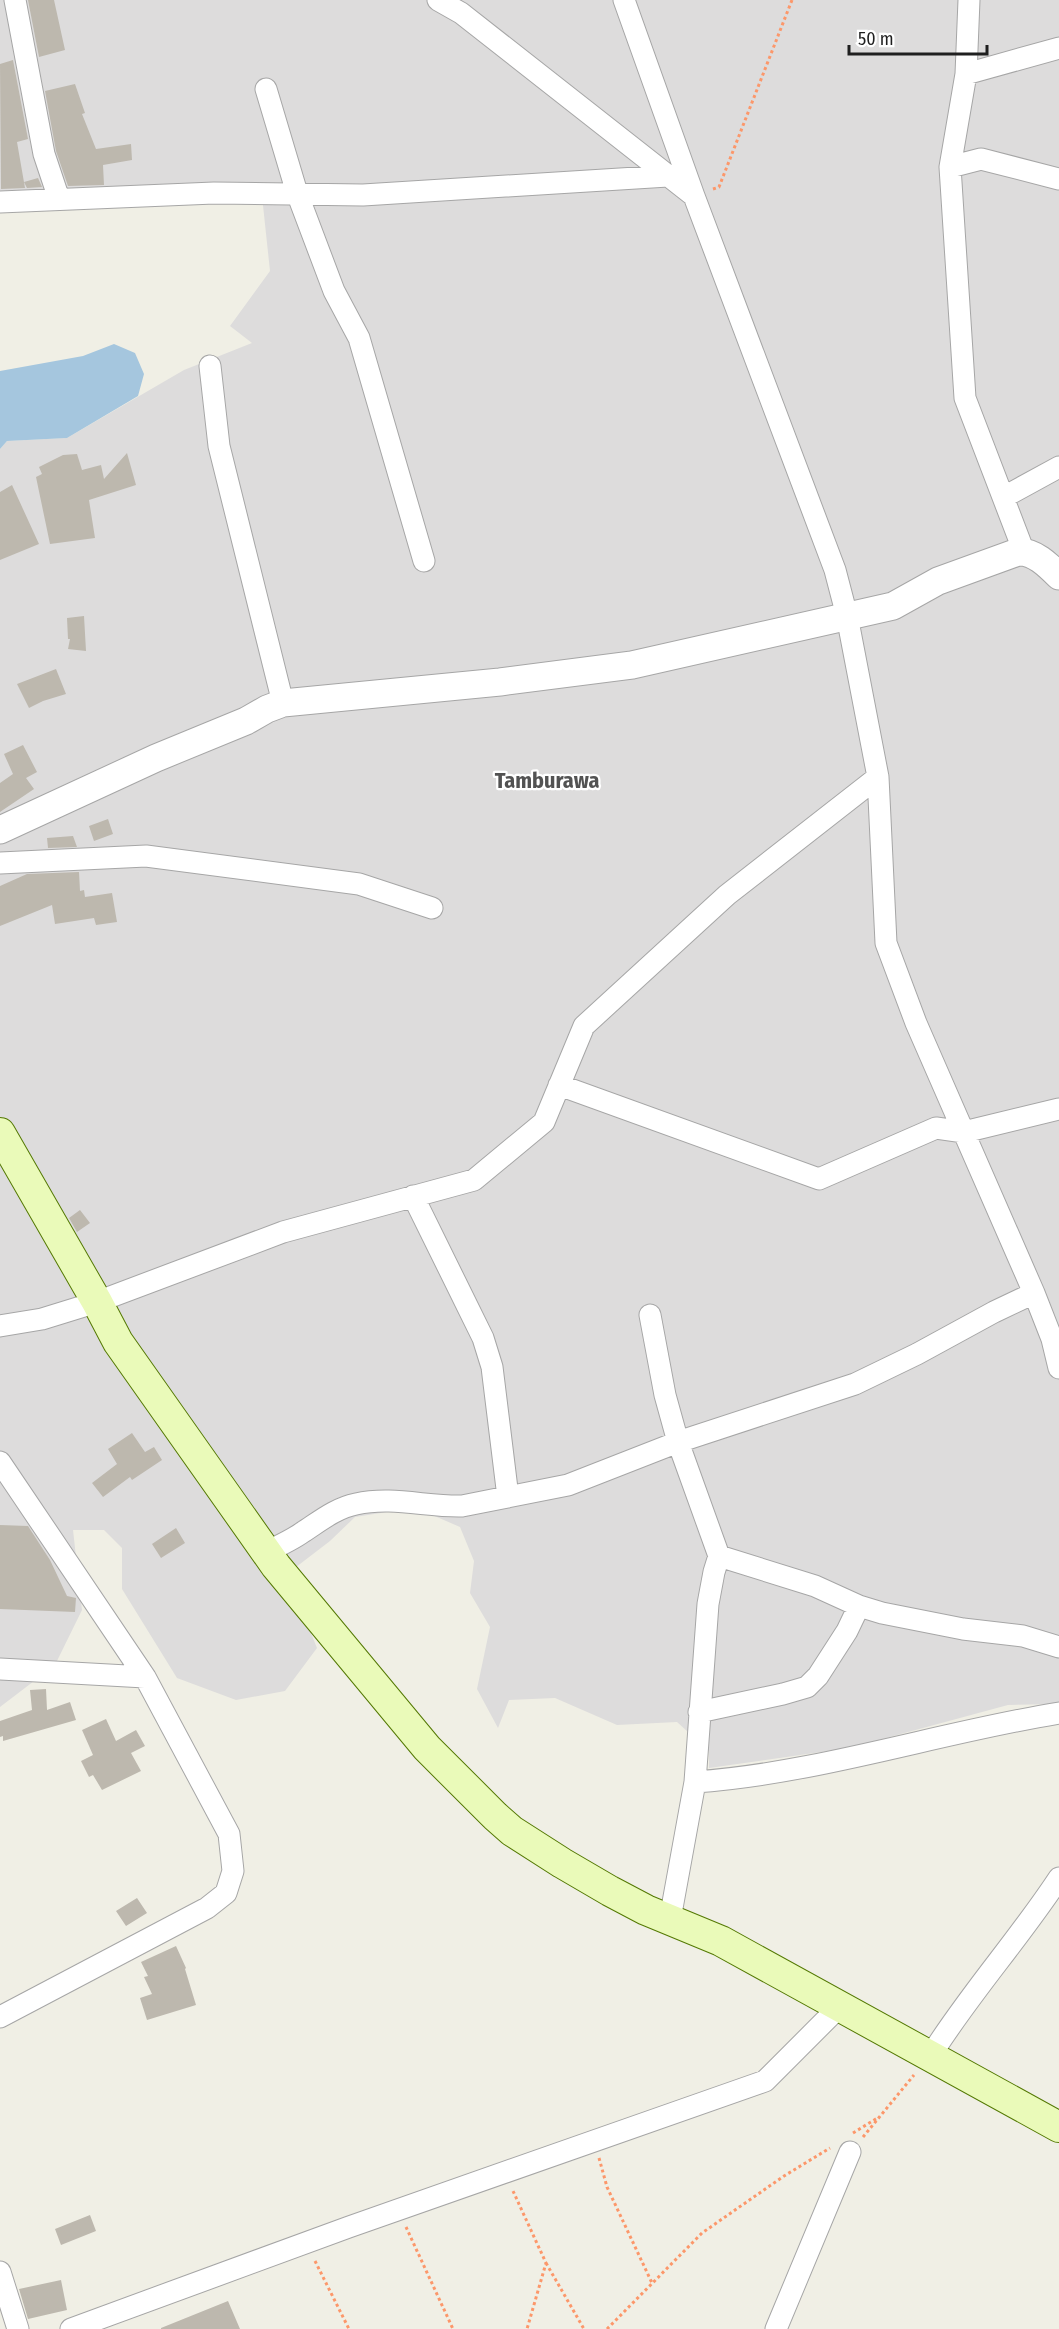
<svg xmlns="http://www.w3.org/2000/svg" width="1059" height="2329" viewBox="0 0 1059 2329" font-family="'Fira Sans Condensed',sans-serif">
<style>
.residential{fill:#dddcdc}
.water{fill:#a5c6de}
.building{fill:#bdb8ae}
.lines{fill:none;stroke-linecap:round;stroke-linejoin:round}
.minor-casing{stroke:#a6a6a6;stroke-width:23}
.tertiary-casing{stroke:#a6a6a6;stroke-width:29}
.secondary-casing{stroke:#547903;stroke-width:32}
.path{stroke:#fc976a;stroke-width:3;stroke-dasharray:3 3;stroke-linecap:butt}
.minor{stroke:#fff;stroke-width:21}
.tertiary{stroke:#fff;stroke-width:27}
.secondary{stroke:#eafab9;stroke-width:30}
.labels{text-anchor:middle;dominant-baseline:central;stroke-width:4.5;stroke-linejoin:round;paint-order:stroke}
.district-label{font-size:22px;font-weight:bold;fill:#525252;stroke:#fff}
</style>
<rect width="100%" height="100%" fill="#f0efe5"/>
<path class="residential" d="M0,0H1059V1704L1008,1705L849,1748L709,1768V1751L677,1722L617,1725L555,1698L509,1700L498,1728L477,1689L490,1627L470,1593L474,1561L460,1527L423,1511L387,1512L355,1517L330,1541L287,1574L317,1648L285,1691L236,1700L177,1678L122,1589V1548L104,1530H73L82,1610L55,1665L0,1707V449L7,441L67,438L184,370L252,343L230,326L270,271L262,196L0,202Z"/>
<path class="water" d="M114,344L135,353L144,374L138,396L67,438L7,441L0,449V371L83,356Z"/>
<path class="building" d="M28,0H54L65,50L39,57Z
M13,60L28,139L17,142L25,188L1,189L0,64Z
M75,84L85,113L82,114L96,149L131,144L132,160L103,165L104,185L68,186L56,151L45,91Z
M38,178L42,187L27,188L24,182Z
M127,453L136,485L89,500L95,538L50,544L36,477L42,474L39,467L63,455L77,454L82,470L101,465L104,479Z
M12,485L39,544L0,560V492Z
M84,616L86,651L68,649L70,639H68L67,618Z
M56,669L66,694L43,701L29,708L17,684Z
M23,745L37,772L26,778L34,789L0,812V783L13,774L4,754Z
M108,819L113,834L94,841L89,826Z
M73,836L77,847L48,848L47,838Z
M79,872L80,891L84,890L85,897L112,893L117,922L96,925L94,918L55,924L52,905L0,926V886L27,874Z
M80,1210L90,1223L77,1232L69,1218Z
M132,1433L145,1452L154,1447L162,1460L132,1480L130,1477L103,1497L92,1483L117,1464L108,1449Z
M0,1525L28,1526L50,1560L67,1596L76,1598L75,1612L0,1609Z
M176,1528L185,1543L161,1558L152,1544Z
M46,1689L47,1710L70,1702L76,1720L3,1741V1736L0,1737V1721L32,1710L30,1690Z
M106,1719L116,1741L136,1730L145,1746L131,1753L141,1771L102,1790L93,1775L89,1777L81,1761L93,1755L82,1730Z
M137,1898L147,1913L126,1926L116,1911Z
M176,1946L186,1968L185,1969L196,2005L147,2020L140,1998L152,1994L144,1977L148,1976L141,1962Z
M90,2215L96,2231L61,2245L55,2229Z
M61,2280L67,2310L28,2319L19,2289Z
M228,2301L240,2329H161V2328Z"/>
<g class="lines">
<defs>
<path id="minor" d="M15,0L44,154L59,199
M438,0L461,13L694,196L835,570L847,616L878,777L886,943L916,1023L1034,1293L1052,1339L1059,1368
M624,0L694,196
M969,0L966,74L950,167L965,398L1024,552
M966,74L1059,48
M266,89L297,193L334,291L359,338L424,561
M950,167L981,159L1059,179
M0,202L214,193L363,195L668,176
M210,366L219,446L283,703
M1004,497L1059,467
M0,863L146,856L359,884L432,908
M559,1085L819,1179L936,1128L964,1132L1059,1109
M413,1196L483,1338L492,1367L508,1497
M650,1315L665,1395L678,1442L719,1556L714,1572L708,1604L695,1782L670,1919
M0,1326L42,1319L97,1302L283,1232L474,1180L544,1122L584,1026L727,895L878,777
M0,1462L145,1677L229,1834L233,1871L226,1893L207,1908L0,2017
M266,1552C279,1546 292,1540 303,1532C320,1521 336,1508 356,1504C392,1496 427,1507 462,1506L568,1485L678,1442L855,1384L917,1354L994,1312L1034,1293
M719,1556L815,1586L859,1606L882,1613L963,1629L1023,1636L1059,1647
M0,1669L145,1677
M699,1712L783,1694L807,1687L818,1676L847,1631L859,1606
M695,1782C819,1773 937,1733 1059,1713
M931,2055C970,1993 1019,1939 1059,1878
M0,2272L18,2329
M71,2329L349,2227L765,2081L840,2006
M776,2329L850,2152"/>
<path id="tertiary" d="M0,830L156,758L246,721L267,709L283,703L500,682L632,665L893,606L938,581L1018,552C1034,551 1048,565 1059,576"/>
<path id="secondary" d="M0,1133L97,1302L118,1342L276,1566L427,1748L495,1816L512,1831L562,1863L610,1891L646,1910L721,1941L1059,2127"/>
</defs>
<use href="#minor" class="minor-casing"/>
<use href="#tertiary" class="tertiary-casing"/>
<use href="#secondary" class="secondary-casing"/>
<path class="path" d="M713,189L719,187L792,0
M853,2133L879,2117
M863,2137L914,2075
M599,2158L607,2187L652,2283
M513,2191L546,2263L527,2329
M406,2227L453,2329
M315,2261L349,2329
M546,2263L584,2329
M607,2329L702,2233L784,2176L830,2148"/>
<use href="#minor" class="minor"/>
<use href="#tertiary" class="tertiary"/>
<use href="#secondary" class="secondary"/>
</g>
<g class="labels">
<g class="district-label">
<text x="547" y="780">Tamburawa</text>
</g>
</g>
<path d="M849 45v9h138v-9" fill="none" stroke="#1f1f1f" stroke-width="3"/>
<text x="858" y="45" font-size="18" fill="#1f1f1f" stroke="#ffffff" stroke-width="4.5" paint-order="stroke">50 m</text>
</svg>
